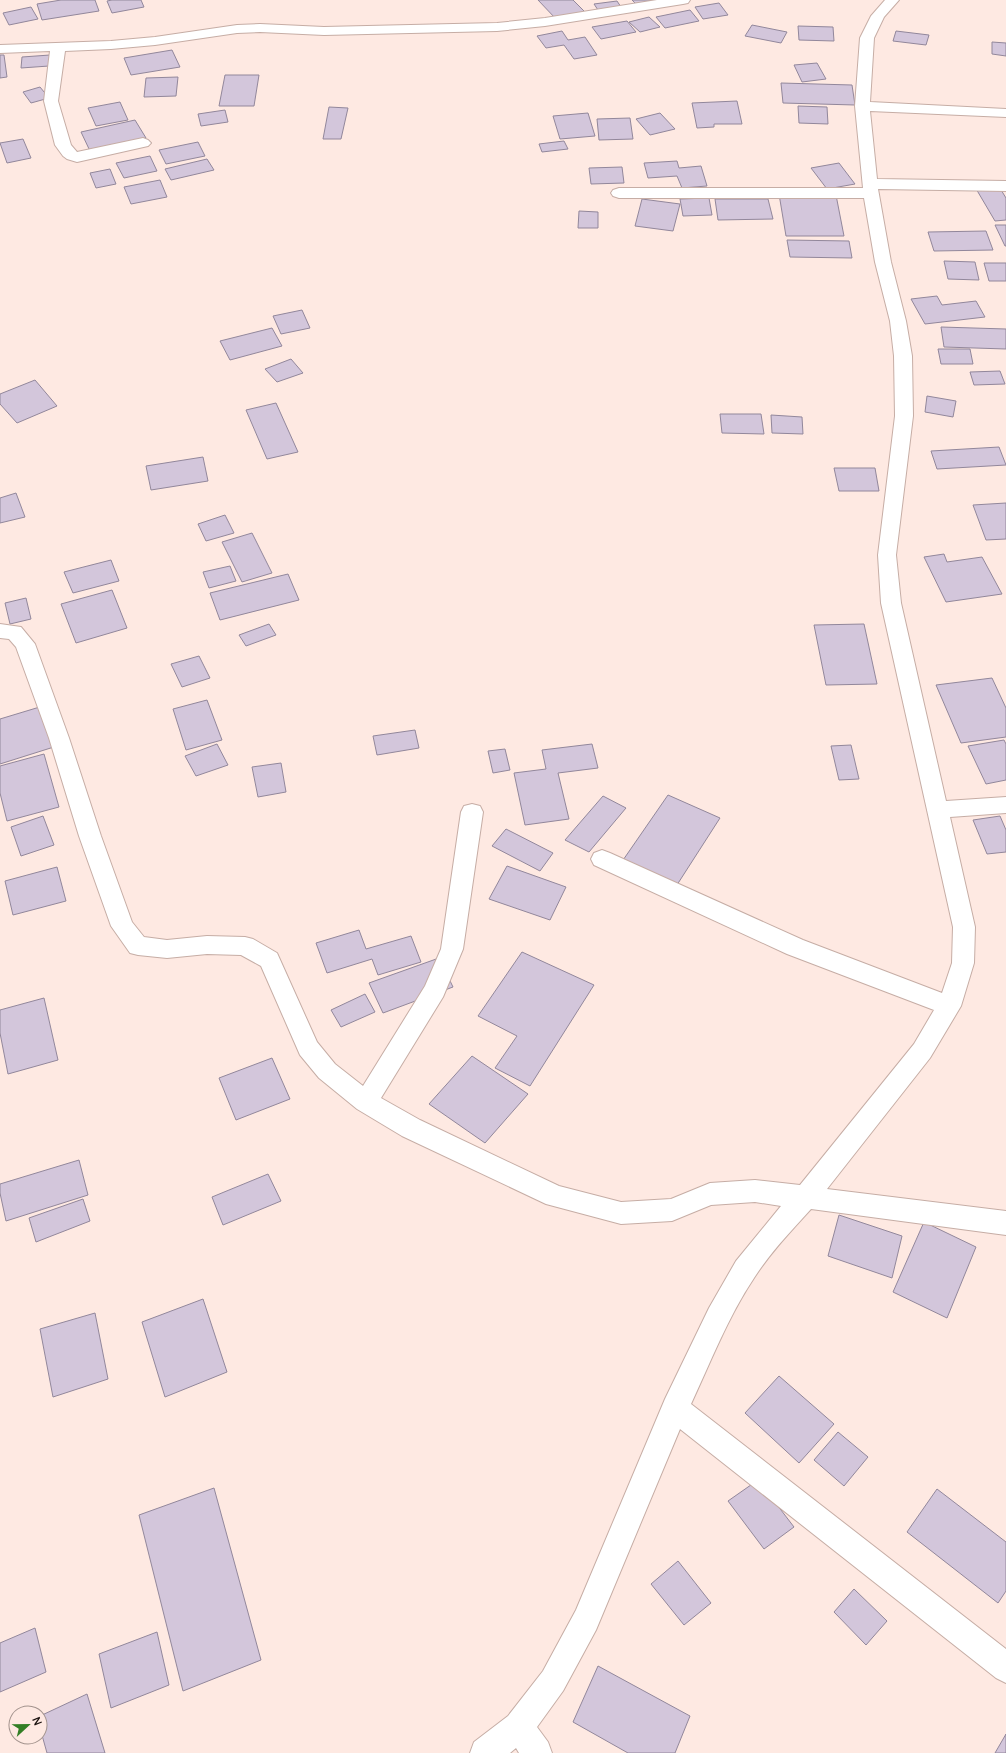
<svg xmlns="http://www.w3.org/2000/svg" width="1006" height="1753" viewBox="0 0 1006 1753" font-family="Manrope,sans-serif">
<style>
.building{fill:#d3c6db;stroke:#92879b}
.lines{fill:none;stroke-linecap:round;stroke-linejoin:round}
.street-casing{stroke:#c6ada5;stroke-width:2}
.street{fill:#fff;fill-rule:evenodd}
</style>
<rect width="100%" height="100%" fill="#fee9e2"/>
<path class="building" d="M61,0H95L99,11L42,20L37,4Z
M112,0H141L144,7L112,13L107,1Z
M538,0H573L585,12L556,19Z
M632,0H661L639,7Z
M617,1L623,10L600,13L594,4Z
M719,3L728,15L703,19L695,7Z
M31,7L38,19L9,25L3,13Z
M690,10L699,21L665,28L656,17Z
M649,17L660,27L640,32L629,22Z
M627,21L636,32L601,39L592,27Z
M752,25L787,32L781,43L745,36Z
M798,26L833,27L834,41L799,40Z
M562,31L568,40L585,37L597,55L574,59L564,45L546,48L537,36Z
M896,31L929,35L926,45L893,41Z
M992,42L1006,43V56L992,54Z
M172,50L180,67L131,75L124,58Z
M0,55H4L7,77L0,78Z
M50,55L49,66L21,68L22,57Z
M817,63L826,79L802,82L794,65Z
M225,75H259L254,106H219Z
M178,77L176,96L144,97L146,78Z
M781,83L852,85L855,105L783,103Z
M40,87L49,98L31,103L23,92Z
M737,101L742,124H714V127L697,128L692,103Z
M120,102L128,120L96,126L88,108Z
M798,106L827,107L828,124L799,123Z
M329,107L348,108L341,139H323Z
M225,110L228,122L201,126L198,114Z
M588,113L595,136L560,139L553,116Z
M660,113L675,129L650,135L636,119Z
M630,118L633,139L599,140L597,119Z
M135,120L146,138L90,151L81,132Z
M23,139L31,158L7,163L0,143Z
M564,141L568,149L542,152L539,144Z
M198,142L205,156L166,164L159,150Z
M150,156L157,171L124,178L116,163Z
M207,159L214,170L171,180L165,169Z
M677,161L679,168L701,166L707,186L682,188L677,176L648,178L644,163Z
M839,163L855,184L827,189L811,168Z
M622,167L624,183L591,184L589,168Z
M110,169L116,184L96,188L90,173Z
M160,180L167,197L131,204L124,187Z
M998,185L1006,198V220L995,221L975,187Z
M779,194L836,195L844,236H786Z
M709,198L712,215L683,216L680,199Z
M642,199L680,204L673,231L635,226Z
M715,199H768L773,219L718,220Z
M579,211L598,212V228H578Z
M995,225H1006V246H1005Z
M986,231L993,250L934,251L928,232Z
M787,240L849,241L852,258L790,257Z
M944,261L975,262L979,280L948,279Z
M984,263H1006V281H989Z
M937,296L942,305L976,301L985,317L925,324L911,299Z
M302,310L310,328L281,334L273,316Z
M941,327L1006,329V349L944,347Z
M272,328L282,346L230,360L220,341Z
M938,349H970L973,364H941Z
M291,359L303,373L277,382L265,369Z
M1000,371L1005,384L974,385L970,372Z
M35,380L57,406L17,423L0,404V394Z
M927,396L956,401L953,417L925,412Z
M276,403L298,452L267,459L246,410Z
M720,414H761L764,434L722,433Z
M771,415L802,417L803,434L772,433Z
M999,447L1006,465L937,469L931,451Z
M203,457L208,481L151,490L146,466Z
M834,468H875L879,491H839Z
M16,493L25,517L0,523V498Z
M1006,503V539L986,540L973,505Z
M225,515L234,533L206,541L198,524Z
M252,533L272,573L242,582L222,542Z
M944,554L947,562L982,557L1002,594L946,602L924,557Z
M111,560L119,581L73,593L64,572Z
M230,566L236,581L209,588L203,572Z
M288,574L299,600L220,620L210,593Z
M112,590L127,628L76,643L61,604Z
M26,598L31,619L10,624L5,603Z
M269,624L276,635L246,646L239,635Z
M864,624L877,684L826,685L814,625Z
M199,656L210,678L182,687L171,664Z
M992,678L1006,708V737L961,743L936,685Z
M207,700L222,740L186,750L173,709Z
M43,706L57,746L0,764V719Z
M415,730L419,748L377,755L373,736Z
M1004,740L1006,744V780L986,784L968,746Z
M217,744L228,765L196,776L185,756Z
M592,744L598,768L558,773L569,819L525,825L514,773L546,769L542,750Z
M851,745L859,779L839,780L831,746Z
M505,749L510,770L493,773L488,751Z
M44,754L59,807L7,821L0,793V766Z
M281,763L286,792L258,797L252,767Z
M668,795L720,818L675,888L621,863Z
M603,796L626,808L589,852L565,840Z
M43,816L54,845L21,856L11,827Z
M1000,816L1006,830V852L987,854L973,820Z
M506,829L553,853L540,871L492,846Z
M507,866L566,887L550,920L489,899Z
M57,867L66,901L13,915L5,881Z
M359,930L366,949L411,936L421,962L378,975L372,959L327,973L316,943Z
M522,952L594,985L530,1086L495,1068L517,1036L478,1016Z
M439,958L453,987L383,1013L369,983Z
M365,994L375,1012L341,1027L331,1010Z
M44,998L58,1060L8,1074L0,1033V1010Z
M472,1056L528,1094L485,1143L429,1104Z
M272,1058L290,1099L236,1120L219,1078Z
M79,1160L88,1195L6,1221L0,1193V1184Z
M268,1174L281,1201L223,1225L212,1197Z
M83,1199L90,1221L36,1242L29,1218Z
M839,1215L902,1236L892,1278L828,1256Z
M924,1222L976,1247L947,1318L893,1292Z
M203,1299L227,1372L165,1397L142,1322Z
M95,1313L108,1379L53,1397L40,1329Z
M779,1376L834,1424L799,1463L745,1413Z
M838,1432L868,1457L844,1486L814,1460Z
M758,1480L794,1527L764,1549L728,1501Z
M214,1488L261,1660L183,1691L139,1515Z
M937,1489L1006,1542V1591L998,1603L907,1532Z
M678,1561L711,1603L684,1625L651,1584Z
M854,1589L887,1621L866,1645L834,1612Z
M35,1628L46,1672L0,1692V1643Z
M157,1632L169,1685L111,1708L99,1654Z
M598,1666L690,1716L675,1753H628L573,1722Z
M87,1694L105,1753H47L40,1728V1716Z
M1006,1734V1753H995Z"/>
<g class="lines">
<defs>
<path id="street" d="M657,0H690L688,3L683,4L545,26L497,31L324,35L260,32L237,33L155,45L111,49L65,51L58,101L71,145L77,152L143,138L148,140L151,143L148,146L77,162L67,159L63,156L55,145L44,101L50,51L0,53V45L111,41L155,37L237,25L260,24L324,27L497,23L545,18Z
M885,0H899L884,17L874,38L870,102L1006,109V117L870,111L877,179L1006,181V191L878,189L891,262L906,321L912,356L913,416L896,555L901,603L946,801L1006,797V813L950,817L975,927L974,963L961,1006L930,1058L827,1189L1006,1211V1235L811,1209C791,1231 770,1253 754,1278C728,1317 711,1361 691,1404L1006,1649V1683L996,1678L680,1429L596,1630L563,1691L537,1727L548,1742L552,1753H519L516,1748L510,1753H470L474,1742L508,1716L543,1671L576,1610L665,1399L709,1308L736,1261L781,1206L755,1202L711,1205L672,1221L621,1224L546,1204L402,1136L357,1109L319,1078L300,1055L261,966L241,955L207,954L167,958L138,955L130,953L111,926L79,836L49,738L16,647L9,639L0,638V624L21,627L35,644L69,738L101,836L132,922L144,937L167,940L207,936L245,937L253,939L277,953L317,1042L335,1064L363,1086L425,986L441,949L461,812L464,806L472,804L480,806L483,812L463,949L443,997L381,1098L420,1120L559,1186L621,1202L671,1199L710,1183L755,1180L800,1185L914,1044L934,1010L787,954L594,865L591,859L594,853L602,850L610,853L803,940L942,993L952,963L953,927L881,603L878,555L895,416L894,356L890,321L875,262L864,198H619L613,196L611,193L613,190L619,188H863L855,106L860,38L871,16Z"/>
</defs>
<use href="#street" class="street-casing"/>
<use href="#street" class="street"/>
</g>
<g transform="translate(28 1725) rotate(68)"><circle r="19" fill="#fee9e2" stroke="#a3938d"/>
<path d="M0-3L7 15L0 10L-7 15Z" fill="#337e25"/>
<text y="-6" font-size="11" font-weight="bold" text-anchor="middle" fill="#1a110e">N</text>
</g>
</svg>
